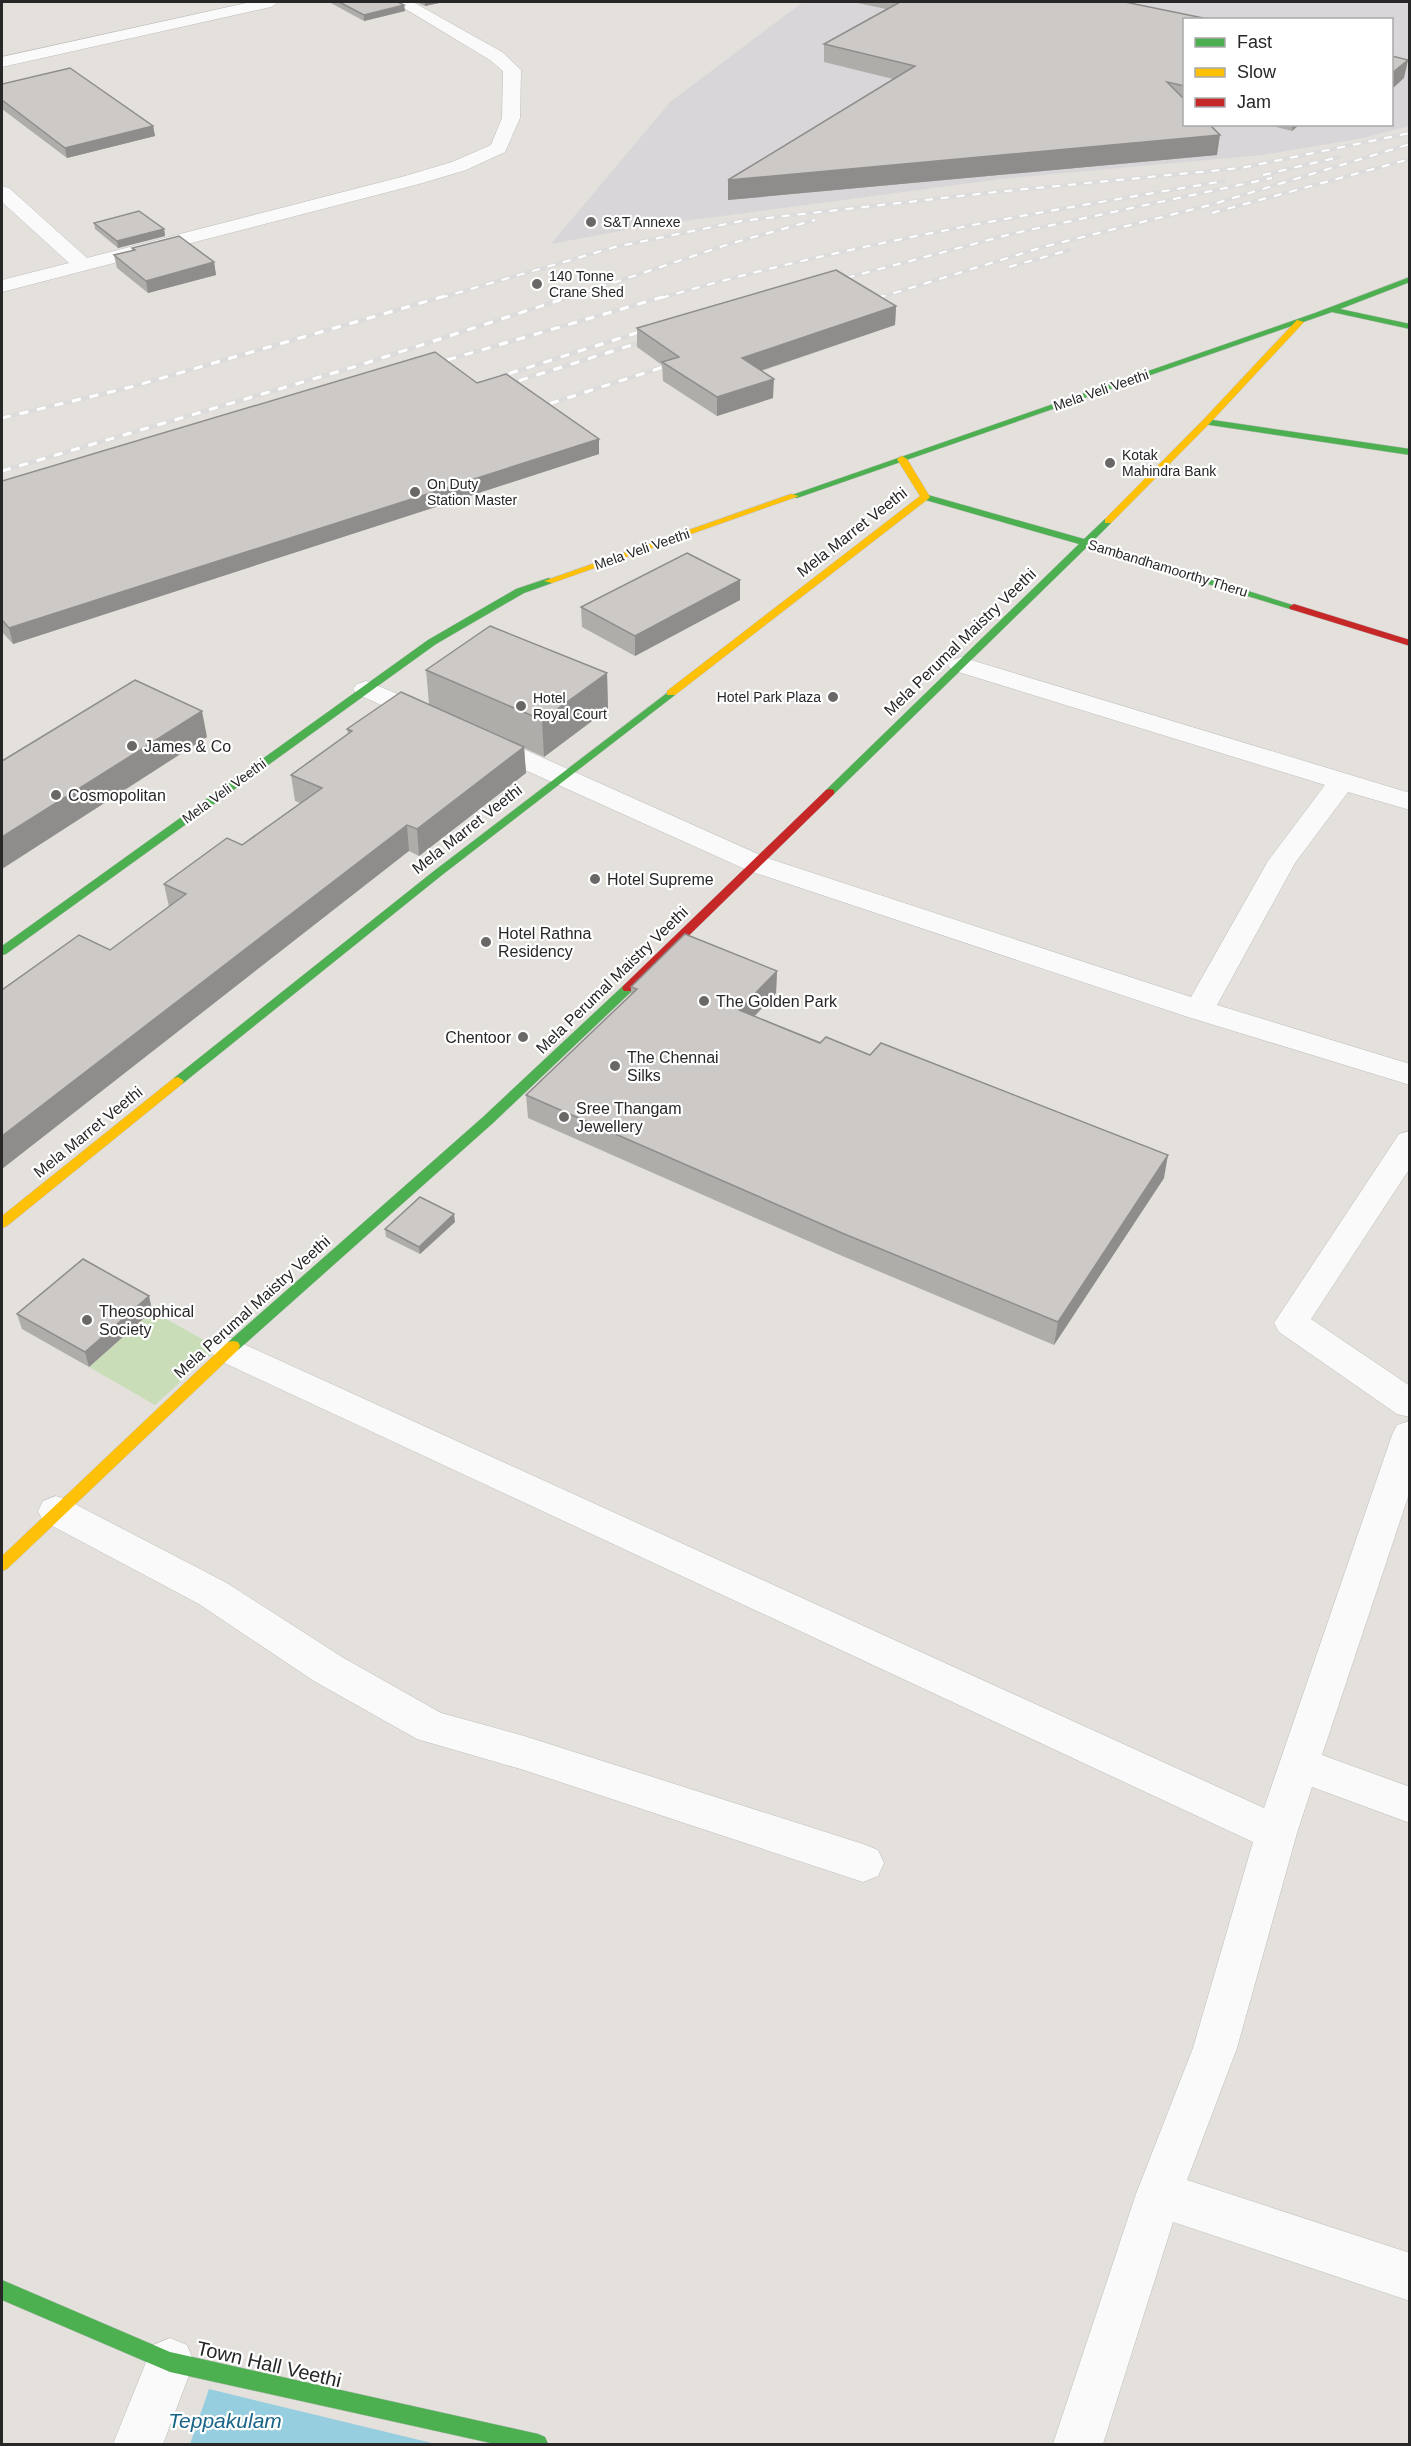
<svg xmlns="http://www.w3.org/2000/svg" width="1411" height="2446" viewBox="0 0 1411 2446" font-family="Helvetica,sans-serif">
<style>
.industrial{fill:#d8d6d8;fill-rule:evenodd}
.green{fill:#c8ddb8}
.water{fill:#96cee0}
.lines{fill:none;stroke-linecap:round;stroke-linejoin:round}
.street-casing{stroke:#bebdbe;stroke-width:1}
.fast-casing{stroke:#bebdbe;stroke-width:1}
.slow-casing{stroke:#bebdbe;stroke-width:1}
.jam-casing{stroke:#bebdbe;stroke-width:1}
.street{fill:#fbfafa;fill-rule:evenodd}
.fast{fill:#4caf50;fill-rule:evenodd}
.slow{fill:#ffc107;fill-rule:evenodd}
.jam{fill:#c62828;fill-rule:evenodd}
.rail-far1-casing{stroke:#dcdcdd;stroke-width:4}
.rail-casing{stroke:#dcdcdd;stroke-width:4.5}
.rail-far1{stroke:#fff;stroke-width:2;stroke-dasharray:8;stroke-linecap:butt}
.rail{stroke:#fff;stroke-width:3;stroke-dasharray:9;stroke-linecap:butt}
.wall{fill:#afadaa}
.shaded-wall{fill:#8f8d8b}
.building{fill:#ccc9c6;stroke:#8f8d8b;stroke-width:1.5}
.poi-dot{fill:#696866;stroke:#fff;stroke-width:2}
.labels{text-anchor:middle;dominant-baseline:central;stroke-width:4.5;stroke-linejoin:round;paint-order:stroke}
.far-poi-label{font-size:14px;fill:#272727;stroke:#fff;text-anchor:start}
.far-street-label{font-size:14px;fill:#272727;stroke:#fff}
.street-label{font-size:16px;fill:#272727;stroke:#fff}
.poi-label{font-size:16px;fill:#272727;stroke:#fff;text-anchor:start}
.near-street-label{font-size:20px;fill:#272727;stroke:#fff}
.near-water-label{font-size:21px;font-style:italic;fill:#196488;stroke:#fff}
</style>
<rect width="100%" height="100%" fill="#e4e1dc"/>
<path class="industrial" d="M803,2H1409V126L1363,138L1262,155L1001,179L647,226L551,244L670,102ZM1184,20H1392V124H1184Z"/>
<path class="green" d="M152,1311L218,1348L155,1405L89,1367Z"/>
<path class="water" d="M209,2389L436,2444H190Z"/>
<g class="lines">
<defs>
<path id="street" d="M251,2H279L271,7L2,67V57Z
M394,2H413L502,52L521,70L520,118L505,152L466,170L419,184L2,292V280L69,263L2,202V186L9,188L87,258L405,176L452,162L491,145L502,118L503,71L490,60Z
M961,657L1410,793V810L1348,792L1295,863L1217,1005L1410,1064V1085L1188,1017L747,870L474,747L470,741L474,735L483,733L492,735L767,858L1191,997L1268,861L1325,785L952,670L948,665L952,660Z
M366,681L439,711L443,717L439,723L430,725L421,723L357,694L353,689L357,684Z
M1410,1131V1168L1311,1319L1410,1386V1417L1397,1414L1279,1332L1274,1323L1399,1134Z
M228,1337L1264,1808L1392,1435L1397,1425L1410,1421V1491L1322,1755L1410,1787V1823L1312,1787L1297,1833L1237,2048L1187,2180L1410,2253V2301L1173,2222L1103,2444H1053L1136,2194L1193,2048L1253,1842L216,1359L211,1350L216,1341Z
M56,1496L69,1501L225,1582L342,1657L441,1713L524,1736L863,1844L878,1850L884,1863L878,1876L863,1882L524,1770L417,1739L314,1681L199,1604L43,1521L38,1511L43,1501Z
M170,2338L187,2345L194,2362L163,2444H113L153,2345Z"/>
<path id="fast" d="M1410,277V282L1340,309L1410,324V329L1332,312L797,498L789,496L1315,313Z
M1206,419L1410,449V455L1203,424L1202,422Z
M922,495H928L1084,539L1105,519H1111V523L1092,542L1299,607L1294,610L1290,609L1087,547L834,794H826V790L1079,544L922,499Z
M549,578L554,581L552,583L524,593L436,644L6,954L2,955V946L428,640L516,589Z
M671,690L676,693L675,695L442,875L182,1084H174L172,1081L174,1078L434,871Z
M628,984L632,985L634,988L632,991L493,1123L238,1350H228L226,1346L228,1342L483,1117L624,985Z
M2,2280L170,2352L538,2434L545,2437L548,2444H495L170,2372L2,2300Z"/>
<path id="slow" d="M1297,320L1304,322L1209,424L1111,523H1105V519L1203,420Z
M902,456L907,459L930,497L928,499L675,695H667V691L920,496L897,459Z
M791,494L799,496L552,583L544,581Z
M178,1077L184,1081L182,1084L7,1226L2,1228V1216L174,1078Z
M233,1341L238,1342L240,1346L238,1350L7,1569L2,1571V1556L228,1342Z"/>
<path id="jam" d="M1294,604L1410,640V646L1290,609L1289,607Z
M830,789L834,790V794L632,991H624L622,988L624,985L826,790Z"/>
</defs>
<use href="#street" class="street-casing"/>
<use href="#fast" class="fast-casing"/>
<use href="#slow" class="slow-casing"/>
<use href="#jam" class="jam-casing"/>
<use href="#street" class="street"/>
<use href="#fast" class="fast"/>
<use href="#slow" class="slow"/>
<use href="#jam" class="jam"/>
<defs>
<path id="rail-far1" d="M1263,175L1339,157
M1212,213L1410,159
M1009,267L1069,250
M831,282L1015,233L1272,178
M440,298L615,247L741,221L996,192L1241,168L1410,133
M568,298L729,244L815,220
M661,298C845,244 1035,213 1224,181
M878,298L1043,247L1210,205L1410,144"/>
<path id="rail" d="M864,302L883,296
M430,365L666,296
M492,379L652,328
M502,386L654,338
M533,409L679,362
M2,418L131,387L445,296
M2,471L357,366L572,296"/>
</defs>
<use href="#rail-far1" class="rail-far1-casing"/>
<use href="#rail" class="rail-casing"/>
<use href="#rail-far1" class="rail-far1"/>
<use href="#rail" class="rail"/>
</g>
<path class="wall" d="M329,2H398L404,5L405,11L364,21Z
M416,2H444L425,6Z
M853,2H1125L1185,20V124L1217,155L728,200L893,79L824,62V44L886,9Z
M2,84L153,126L155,136L67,158L2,109Z
M1264,124H1300L1292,131Z
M94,223L164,229L165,236L118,248L95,229Z
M132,248L214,262L216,275L148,293L117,268L114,255L132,251Z
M896,306L895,325L761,371L773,398L717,416L663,381L662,365L637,347V328Z
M477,383L599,454L13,644L2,632V481Z
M740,580V600L635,656L582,627L581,607Z
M426,670L607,673L608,709L544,757L524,748L526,773L419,856L409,851L110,950L169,907L164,884L242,845L300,803L295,801L291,775L348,734L347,729L429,704Z
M777,971L776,993L755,1016L1164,1178L1054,1345L840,1255L528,1118L526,1095L631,995V987Z
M455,1222L420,1254L386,1237L385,1229Z
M149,1296L152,1311L89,1367L22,1329L17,1314Z"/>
<path class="shaded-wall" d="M425,2H444L425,6Z
M404,5L405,11L364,21V15Z
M1408,60L1404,78L1392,89V73Z
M1293,124H1300L1292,131Z
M153,126L155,136L67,158L65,148Z
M1220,135L1217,155L728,200V180Z
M164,229L165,236L118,248L117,241Z
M214,262L216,275L148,293L146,281Z
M896,306L895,325L741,377L742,358Z
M774,379L773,398L717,416V397Z
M599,439V454L13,644L9,628Z
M740,580V600L635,656V636Z
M607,673L608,709L544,757L542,720Z
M202,711L207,737L2,869V837Z
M524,747L526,773L419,856L417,829Z
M407,825L409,851L2,1169V1136Z
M777,971L776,993L739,1032V1010Z
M1168,1155L1164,1178L1054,1345L1058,1322Z
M454,1214L455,1222L420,1254L419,1247Z
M149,1296L152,1311L89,1367L85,1352Z"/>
<path class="building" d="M339,2H398L404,5L364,15Z
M900,2H1125L1213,20H1185V86L1167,82L1185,100V124H1209L1220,135L728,180L915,66L824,44Z
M1392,56L1408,60L1392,73Z
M70,68L153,126L65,148L2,100V84Z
M139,211L164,229L117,241L94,223Z
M179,236L214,262L146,281L114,255L135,250L132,248Z
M836,270L896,306L742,358L774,379L717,397L662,362L679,357L637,328Z
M435,352L477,383L506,374L599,439L9,628L2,620V481Z
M687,553L740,580L635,636L581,607Z
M490,626L607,673L542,720L426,670Z
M135,680L202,711L2,837V761Z
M401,692L524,747L417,829L407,825L2,1136V990L79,935L110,950L186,894L164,884L227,838L242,845L322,788L291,775L352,731L347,729Z
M685,934L777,971L739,1010L820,1043L826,1037L870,1055L881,1043L1168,1155L1058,1322L842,1233L526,1095L637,989L631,987Z
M420,1197L454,1214L419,1247L385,1229Z
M83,1259L149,1296L85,1352L17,1314Z"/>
<g class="poi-dot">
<circle cx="591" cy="222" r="6"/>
<circle cx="537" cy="284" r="6"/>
<circle cx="1110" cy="463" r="6"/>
<circle cx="415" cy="492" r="6"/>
<circle cx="833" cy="697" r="6"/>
<circle cx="521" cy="706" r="6"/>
<circle cx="132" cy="746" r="6"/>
<circle cx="56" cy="795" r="6"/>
<circle cx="595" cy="879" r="6"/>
<circle cx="486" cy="942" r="6"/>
<circle cx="704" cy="1001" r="6"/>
<circle cx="523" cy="1037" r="6"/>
<circle cx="615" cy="1066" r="6"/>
<circle cx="564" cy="1117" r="6"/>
<circle cx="87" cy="1320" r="6"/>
</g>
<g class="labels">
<g class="far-poi-label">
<text x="603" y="222">S&amp;T Annexe</text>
<text x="549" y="276">140 Tonne<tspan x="549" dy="16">Crane Shed</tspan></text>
<text x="1122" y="455">Kotak<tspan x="1122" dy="16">Mahindra Bank</tspan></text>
<text x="427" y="484">On Duty<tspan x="427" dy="16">Station Master</tspan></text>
<text x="821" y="697" text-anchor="end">Hotel Park Plaza</text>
<text x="533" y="698">Hotel<tspan x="533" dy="16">Royal Court</tspan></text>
</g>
<g class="far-street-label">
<text transform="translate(1101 390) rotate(-19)">Mela Veli Veethi</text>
<text transform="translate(642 549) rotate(-19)">Mela Veli Veethi</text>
<text transform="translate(1168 568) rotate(17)">Sambandhamoorthy Theru</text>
<text transform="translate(224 791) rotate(-36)">Mela Veli Veethi</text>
</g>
<g class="street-label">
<text transform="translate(852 532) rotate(-38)">Mela Marret Veethi</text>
<text transform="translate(960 642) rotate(-44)">Mela Perumal Maistry Veethi</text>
<text transform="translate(467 829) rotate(-38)">Mela Marret Veethi</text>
<text transform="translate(612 980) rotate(-44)">Mela Perumal Maistry Veethi</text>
<text transform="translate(88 1132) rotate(-39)">Mela Marret Veethi</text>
<text transform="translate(252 1307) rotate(-42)">Mela Perumal Maistry Veethi</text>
</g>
<g class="poi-label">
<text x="144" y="746">James &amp; Co</text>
<text x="68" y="795">Cosmopolitan</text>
<text x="607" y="879">Hotel Supreme</text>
<text x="498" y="933">Hotel Rathna<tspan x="498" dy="18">Residency</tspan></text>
<text x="716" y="1001">The Golden Park</text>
<text x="511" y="1037" text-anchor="end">Chentoor</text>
<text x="627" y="1057">The Chennai<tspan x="627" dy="18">Silks</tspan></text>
<text x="576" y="1108">Sree Thangam<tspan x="576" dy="18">Jewellery</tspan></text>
<text x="99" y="1311">Theosophical<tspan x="99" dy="18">Society</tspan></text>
</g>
<g class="near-street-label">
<text transform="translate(269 2364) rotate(13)">Town Hall Veethi</text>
</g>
<g class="near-water-label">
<text x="225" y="2420">Teppakulam</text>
</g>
</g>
<rect width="1411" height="2446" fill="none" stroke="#272727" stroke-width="6"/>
<rect x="1183" y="18" width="210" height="108" fill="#ffffff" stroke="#a9a9a9" stroke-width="1.5"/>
<rect x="1195" y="38" width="30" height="9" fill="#4caf50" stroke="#a9a9a9" stroke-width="1.5"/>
<text x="1237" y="48" font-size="18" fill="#272727">Fast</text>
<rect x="1195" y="68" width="30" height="9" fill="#ffc107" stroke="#a9a9a9" stroke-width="1.5"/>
<text x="1237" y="78" font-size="18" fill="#272727">Slow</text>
<rect x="1195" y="98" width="30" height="9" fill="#c62828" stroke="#a9a9a9" stroke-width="1.5"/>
<text x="1237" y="108" font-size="18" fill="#272727">Jam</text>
</svg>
